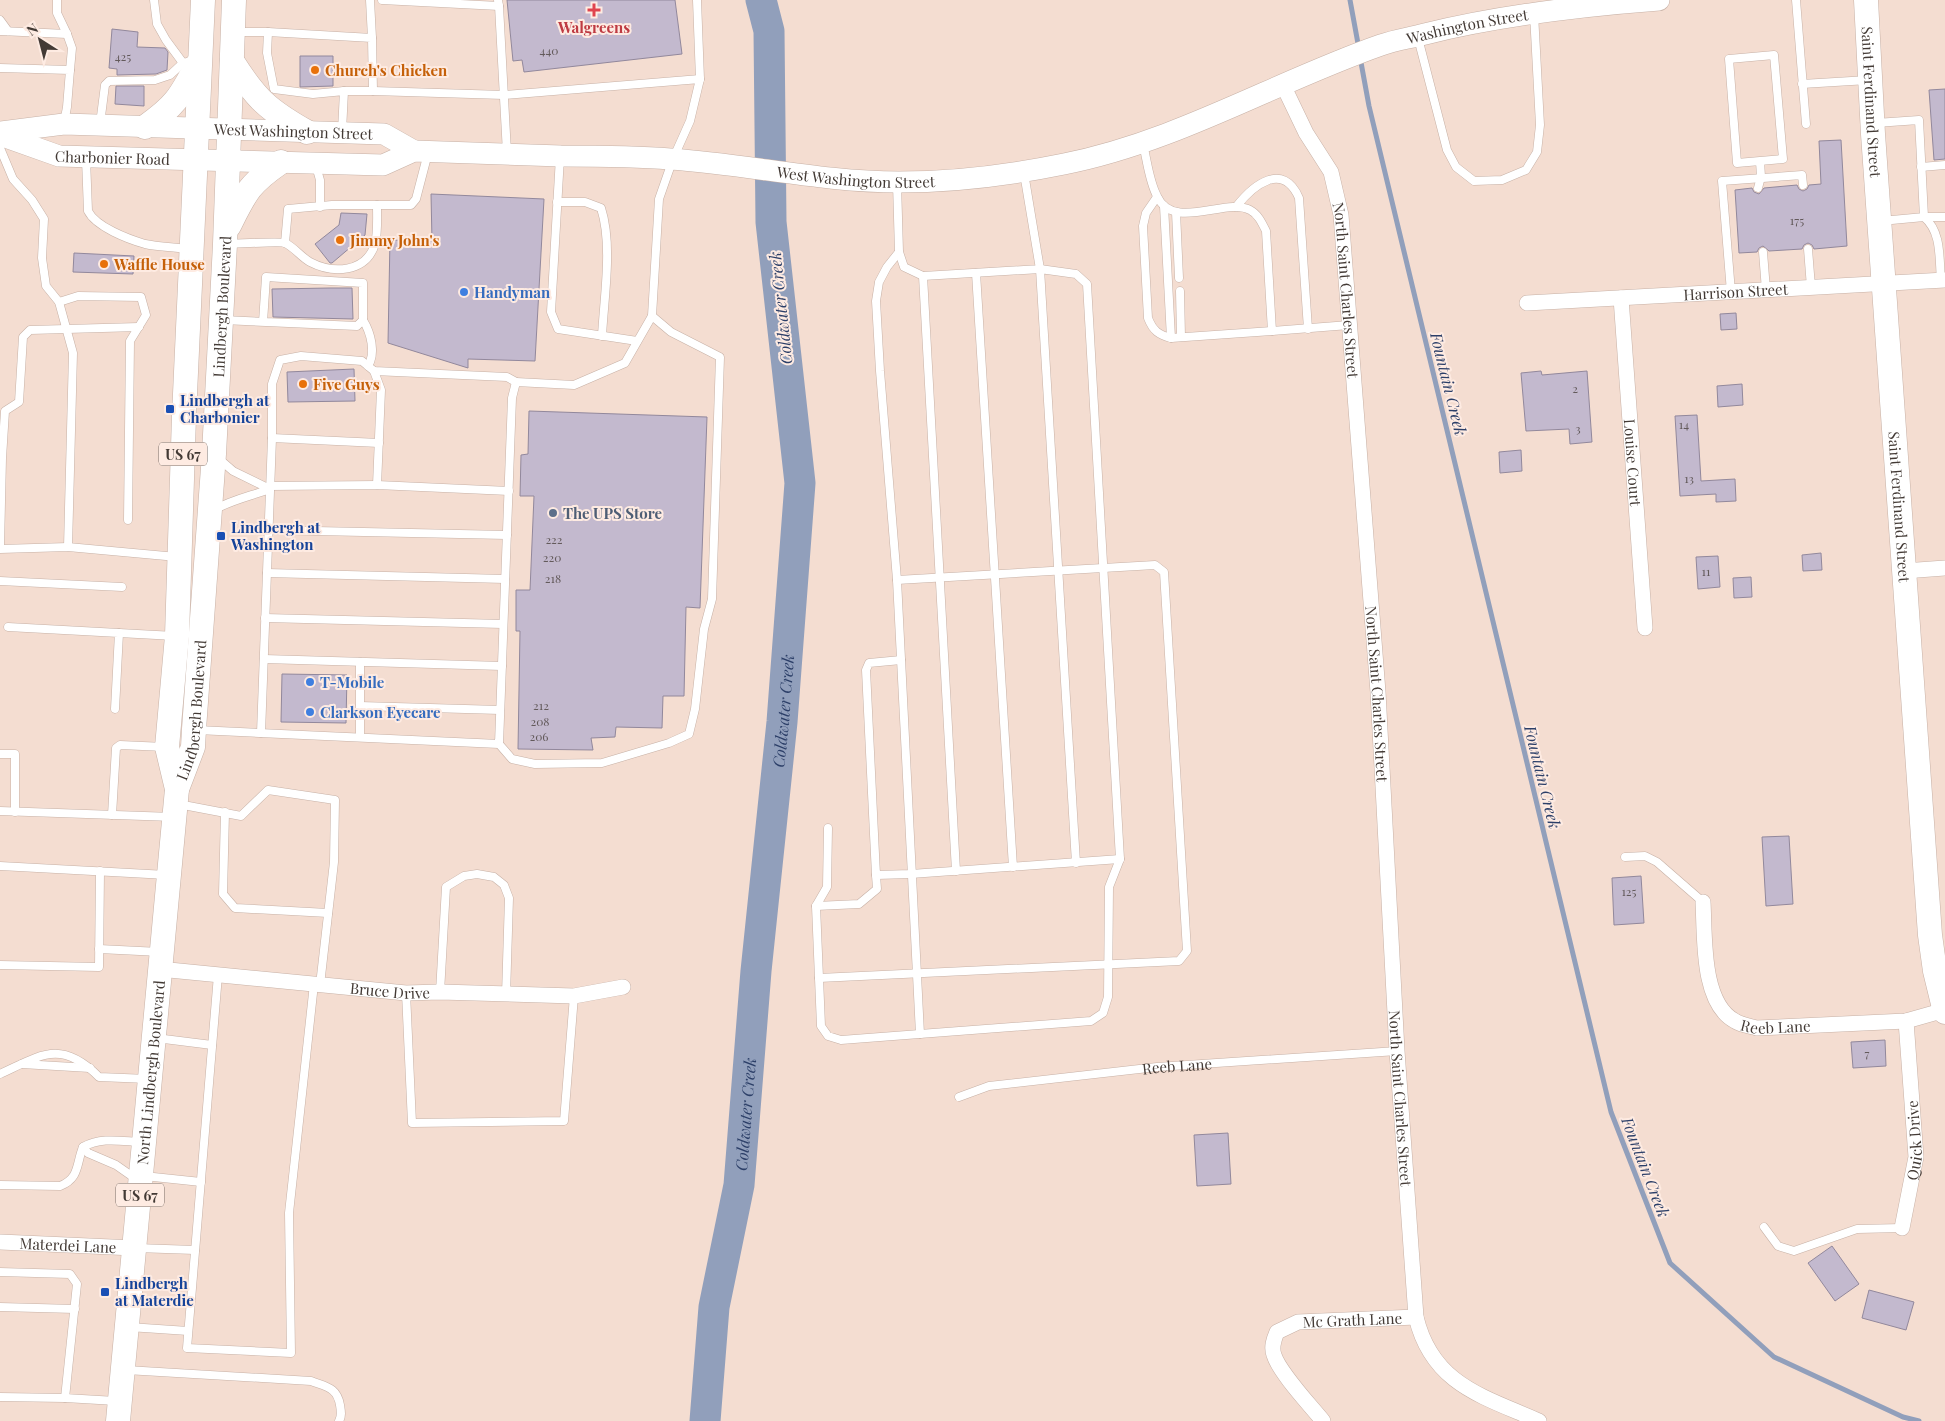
<svg xmlns="http://www.w3.org/2000/svg" width="1945" height="1421" viewBox="0 0 1945 1421" font-family="'Playfair Display',serif">
<style>
.lines{fill:none;stroke-linecap:round;stroke-linejoin:round}
.stream{stroke:#919fbb;stroke-width:5}
.river{stroke:#919fbb;stroke-width:31}
.building{fill:#c3b9ce;stroke:#92889c}
.service-casing{stroke:#c7b1a6;stroke-width:9}
.minor-casing{stroke:#c7b1a6;stroke-width:16}
.secondary-casing{stroke:#c7b1a6;stroke-width:22}
.primary-casing{stroke:#c7b1a6;stroke-width:25}
.service{stroke:#fff;stroke-width:8}
.minor{stroke:#fff;stroke-width:15}
.secondary{stroke:#fff;stroke-width:21}
.primary{stroke:#fff;stroke-width:24}
.health-dot{fill:#e0444e;stroke:#feebe2;stroke-width:2}
.food-dot{fill:#e8710a;stroke:#feebe2;stroke-width:2}
.shop-dot{fill:#3f7fe0;stroke:#feebe2;stroke-width:2}
.transit-dot{fill:#1a4fb4;stroke:#feebe2;stroke-width:2}
.service-dot{fill:#5c6f8a;stroke:#feebe2;stroke-width:2}
.labels{text-anchor:middle;dominant-baseline:central;stroke-width:4;stroke-linejoin:round;paint-order:stroke}
.number-label{font-size:12px;fill:#635a5b}
.shield{fill:#feebe2;stroke:#7b6f69;stroke-width:1}
.shield-label{font-size:14px;font-weight:bold;fill:#433a35}
.health-label{font-size:15px;font-weight:bold;fill:#be3a42;stroke:#feebe2}
.street-label{font-size:15px;fill:#433a35;stroke:#feebe2}
.food-label{font-size:15px;font-weight:bold;fill:#c56008;stroke:#feebe2;text-anchor:start}
.shop-label{font-size:15px;font-weight:bold;fill:#366cbe;stroke:#feebe2;text-anchor:start}
.transit-label{font-size:15px;font-weight:bold;fill:#164399;stroke:#feebe2;text-anchor:start}
.service-label{font-size:15px;font-weight:bold;fill:#4e5e75;stroke:#feebe2;text-anchor:start}
.water-label{font-size:16px;font-style:italic;fill:#2c3f68;stroke:#feebe2}
</style>
<rect width="100%" height="100%" fill="#f4ddd1"/>
<g class="lines">
<path class="stream" d="M1350,0L1359,49
M1360,57L1369,106L1611,1112L1670,1263L1774,1357L1903,1417L1919,1421"/>
<path class="river" id="s1" d="M705,1421L714,1307L739,1185L756,971L782,722L800,483L771,222L769,31L761,0"/>
</g>
<path class="building" d="M507,0H675L682,54L524,72L522,60L513,61Z
M112,29L138,32L137,47L165,48L168,52L167,70L156,74L117,75V69L109,68Z
M300,56H333V86L300,87Z
M116,86H144V106L115,104Z
M1945,89V159L1934,160L1929,90Z
M1841,140L1847,246L1814,249L1812,245L1808,243L1804,245L1802,249L1769,251L1763,246L1759,248L1757,252L1739,253L1735,190L1752,188L1754,192L1759,194L1764,188L1797,185L1799,189L1803,191L1807,189L1809,185L1821,184L1819,141Z
M431,194L544,199L535,361L468,359V368L388,343L390,240L432,241Z
M341,213L367,214L365,235L332,263H330L315,244L339,225Z
M74,253L134,256L133,274L73,272Z
M330,288H352L353,319L273,317L272,289Z
M1736,313L1737,329L1721,330L1720,314Z
M354,369L355,401L288,402L287,372Z
M1541,371L1542,375L1587,371L1592,442L1570,444L1569,429L1526,431L1521,373Z
M1742,384L1743,405L1718,407L1717,386Z
M529,411L707,417L700,608L686,607L684,696H663L662,728L616,727L615,737L591,738L593,750L518,749L520,631H516V590H530L534,496H520L521,455L528,454Z
M1697,415L1701,481L1735,479L1736,501L1716,502V494L1680,496L1675,416Z
M1521,450L1522,471L1500,473L1499,452Z
M1821,553L1822,570L1803,571L1802,555Z
M1718,556L1720,587L1698,589L1696,557Z
M1751,577L1752,597L1734,598L1733,578Z
M282,674L347,675L346,723L281,722Z
M1789,836L1793,904L1766,906L1762,837Z
M1641,876L1644,923L1614,925L1612,878Z
M1885,1040L1886,1066L1853,1068L1851,1042Z
M1228,1133L1231,1184L1197,1186L1194,1135Z
M1832,1246L1859,1284L1835,1301L1808,1263Z
M1869,1290L1914,1302L1906,1330L1862,1318Z"/>
<g class="lines">
<defs>
<g id="service">
<path d="M57,0V13L67,34L72,48L70,70"/>
<path d="M154,0L157,24L166,40L183,63"/>
<path d="M370,0L372,38"/>
<path d="M382,0L499,6L498,0"/>
<path d="M697,0L700,79"/>
<path d="M1796,0L1806,124"/>
<path d="M499,6L507,153"/>
<path d="M0,20L8,31"/>
<path d="M0,31L67,34"/>
<path d="M236,32H268L267,53L274,89L313,94L344,91L342,131"/>
<path d="M268,32L372,38L373,91H344"/>
<path d="M1418,38L1447,150L1456,167L1474,181L1502,180L1526,170L1537,152L1540,125L1534,14"/>
<path d="M0,68L70,70L67,107L64,123"/>
<path d="M1802,84L1868,80"/>
<path d="M1876,123L1919,120L1924,217L1881,221"/>
<path d="M100,124L105,85L109,81L155,80L170,75L183,63L194,60"/>
<path d="M1143,144C1147,160 1149,181 1157,196C1173,232 1227,197 1250,210C1258,214 1262,223 1266,231L1272,331L1349,325"/>
<path d="M0,148L13,179L32,200L44,219L42,258L46,286L59,302L73,353L68,547"/>
<path d="M560,157L551,312L558,329L637,341"/>
<path d="M86,159L88,211C96,227 128,239 145,244C159,247 174,247 188,249"/>
<path d="M316,166L320,180V207"/>
<path d="M1921,167L1945,165"/>
<path d="M897,183L899,252L904,267L923,276L1040,269L1024,173"/>
<path d="M1758,188L1761,177L1760,161L1737,163L1729,59L1774,55L1783,159L1760,161"/>
<path d="M1157,197L1146,213L1143,226L1148,318C1153,331 1159,335 1171,338L1272,331"/>
<path d="M557,202H585L601,208C613,245 604,297 602,336"/>
<path d="M1164,206L1171,338"/>
<path d="M1236,207C1253,185 1283,161 1299,198L1308,329"/>
<path d="M1176,212L1179,278"/>
<path d="M1924,217C1942,232 1939,259 1941,280"/>
<path d="M1924,217H1945"/>
<path d="M285,243L288,209L332,205H411L416,199L428,153"/>
<path d="M227,244C237,244 280,241 285,243C294,247 301,257 310,262C333,274 366,273 375,244C378,232 377,218 377,205"/>
<path d="M1808,249L1811,287"/>
<path d="M899,252L887,267L879,282L876,301L880,371L897,580L920,1034"/>
<path d="M1763,252L1766,290"/>
<path d="M976,273L1013,867"/>
<path d="M923,276L956,871"/>
<path d="M1180,291L1181,337"/>
<path d="M1731,292L1722,181L1802,175L1803,185"/>
<path d="M59,302L78,296L141,297L146,315L130,341L128,520"/>
<path d="M223,320L357,326L363,320V283L266,277L263,322"/>
<path d="M363,320C371,333 376,353 368,366"/>
<path d="M374,371L381,390L377,485"/>
<path d="M272,438L379,443"/>
<path d="M270,486L377,485L509,491"/>
<path d="M214,510C231,500 251,496 270,489L233,471L218,458"/>
<path d="M268,530L507,535"/>
<path d="M0,546L2,458L5,411L19,402L23,337L30,330L139,327"/>
<path d="M0,549L68,547L177,557"/>
<path d="M267,573L505,579"/>
<path d="M0,581L122,587"/>
<path d="M265,618L503,624"/>
<path d="M8,627L119,633L115,709"/>
<path d="M119,633L175,636"/>
<path d="M264,659L502,666"/>
<path d="M901,660L869,663L866,670L876,875L911,874L1120,859"/>
<path d="M360,706L500,710"/>
<path d="M197,730L499,744L512,398L516,382L574,385L625,363L652,316L659,199L673,159L690,121L700,79L504,95L373,91"/>
<path d="M261,733L272,438V384L280,360L301,356L362,361L374,371L507,377L516,382"/>
<path d="M360,737V662"/>
<path d="M499,744L512,759L535,764L602,763L669,743L689,734L695,709L704,629L712,599L720,357L671,332L652,316"/>
<path d="M0,754H15V812"/>
<path d="M178,804L241,816L268,790L335,800L334,862L320,985"/>
<path d="M0,811L173,817"/>
<path d="M225,812L223,894L235,908L328,913"/>
<path d="M112,815L116,748L120,745L165,747"/>
<path d="M828,828L827,887L816,906L821,1026L828,1036L841,1040L1091,1021L1103,1013L1108,997L1109,887L1120,859L1087,284L1076,274L1040,269L1076,863"/>
<path d="M1625,857L1645,856L1657,862L1703,902"/>
<path d="M0,866L167,875"/>
<path d="M816,906L859,904L877,889L876,875"/>
<path d="M99,949L160,952"/>
<path d="M0,965L99,967L100,871"/>
<path d="M218,975L187,1348L291,1353L289,1213L314,984"/>
<path d="M819,978L1179,961L1187,951L1164,572L1155,565L897,580"/>
<path d="M440,992L446,887L464,876L477,874L494,877L504,885L509,898L506,995"/>
<path d="M406,993L412,1123L564,1121L574,996"/>
<path d="M156,1038L212,1045"/>
<path d="M22,1064L90,1068"/>
<path d="M0,1074C41,1055 61,1039 99,1077L148,1079"/>
<path id="s2" d="M959,1097L989,1086L1157,1067L1397,1051"/>
<path d="M83,1147L88,1153L116,1165L136,1179"/>
<path d="M144,1176L201,1182"/>
<path d="M0,1185L60,1186C80,1178 76,1164 83,1147C101,1137 120,1141 140,1142"/>
<path d="M1764,1227L1778,1246L1794,1251L1857,1229L1902,1228"/>
<path d="M136,1248L195,1250"/>
<path d="M0,1272L70,1274L77,1284L65,1398L116,1401"/>
<path d="M0,1307L75,1309"/>
<path d="M129,1327L188,1331"/>
<path d="M126,1370L311,1381C326,1387 337,1387 340,1405C341,1411 342,1416 339,1421"/>
<path d="M0,1397L65,1398"/>
</g>
<g id="minor">
<path id="s3" d="M1283,85L1306,133L1331,172L1341,215L1378,692L1397,1051L1416,1317C1432,1384 1482,1396 1539,1421"/>
<path id="s4" d="M1621,298L1645,628"/>
<path id="s5" d="M1527,303L1945,280"/>
<path d="M1904,571L1945,568"/>
<path id="s6" d="M1703,902C1705,936 1701,1003 1735,1021C1741,1025 1750,1026 1757,1028L1906,1021L1945,1010"/>
<path id="s7" d="M159,969L406,993L440,992L574,996L623,987"/>
<path id="s8" d="M1902,1228L1916,1157L1906,1021"/>
<path id="s9" d="M0,1242L134,1248"/>
<path id="s10" d="M1323,1421C1310,1405 1279,1372 1274,1355C1271,1347 1274,1339 1277,1332L1298,1322L1416,1317"/>
</g>
<g id="secondary">
<path id="s11" d="M0,132L64,124L384,134L414,151"/>
<path id="s12" d="M0,135L59,156L383,165L414,151C463,153 512,154 561,156C598,156 634,156 670,159C747,164 822,182 899,182C954,182 1010,175 1064,164C1176,142 1275,82 1381,45C1395,40 1410,38 1425,34C1501,15 1580,6 1659,0"/>
</g>
<g id="primary">
<path id="s13" d="M1866,0L1873,134L1930,935L1935,971L1945,1012"/>
<path d="M232,61C256,99 268,110 307,132"/>
<path d="M145,127C175,106 180,97 197,65"/>
<path d="M229,226C246,192 249,184 281,162"/>
<path d="M177,789L167,747L177,636L184,416L203,0"/>
<path id="s14" d="M118,1421L177,789L193,747L194,729L214,454L225,244L234,0"/>
</g>
</defs>
<use href="#service" class="service-casing"/>
<use href="#minor" class="minor-casing"/>
<use href="#secondary" class="secondary-casing"/>
<use href="#primary" class="primary-casing"/>
<use href="#service" class="service"/>
<use href="#minor" class="minor"/>
<use href="#secondary" class="secondary"/>
<use href="#primary" class="primary"/>
</g>
<path class="health-dot" d="M591.5 2.5h5v5h5v5h-5v5h-5v-5h-5v-5h5z"/>
<g class="food-dot">
<circle cx="315" cy="70" r="5"/>
<circle cx="340" cy="240" r="5"/>
<circle cx="104" cy="264" r="5"/>
<circle cx="303" cy="384" r="5"/>
</g>
<g class="shop-dot">
<circle cx="464" cy="292" r="5"/>
<circle cx="310" cy="682" r="5"/>
<circle cx="310" cy="712" r="5"/>
</g>
<g class="transit-dot">
<rect x="165" y="404" width="10" height="10" rx="2.5"/>
<rect x="216" y="531" width="10" height="10" rx="2.5"/>
<rect x="100" y="1287" width="10" height="10" rx="2.5"/>
</g>
<circle class="service-dot" cx="553" cy="513" r="5"/>
<g class="labels">
<g class="number-label">
<text x="549" y="50">440</text>
<text x="123" y="56">425</text>
<text x="1797" y="220">175</text>
<text x="1575" y="388">2</text>
<text x="1684" y="424">14</text>
<text x="1578" y="428">3</text>
<text x="1689" y="478">13</text>
<text x="554" y="539">222</text>
<text x="552" y="557">220</text>
<text x="1706" y="571">11</text>
<text x="553" y="578">218</text>
<text x="541" y="705">212</text>
<text x="540" y="721">208</text>
<text x="539" y="736">206</text>
<text x="1629" y="891">125</text>
<text x="1867" y="1053">7</text>
</g>
<g class="shield">
<rect x="159" y="442.5" width="48" height="23" rx="4"/>
<rect x="116" y="1183.5" width="48" height="23" rx="4"/>
</g>
<g class="shield-label">
<text x="183" y="454">US 67</text>
<text x="140" y="1195">US 67</text>
</g>
<g class="health-label">
<text x="594" y="27">Walgreens</text>
</g>
<g class="street-label">
<text stroke="none"><textPath href="#s12" startOffset="1501">Washington Street</textPath></text>
<text stroke="none"><textPath href="#s13" startOffset="102">Saint Ferdinand Street</textPath></text>
<text stroke="none"><textPath href="#s11" startOffset="294">West Washington Street</textPath></text>
<text stroke="none"><textPath href="#s12" startOffset="116">Charbonier Road</textPath></text>
<text stroke="none"><textPath href="#s12" startOffset="864">West Washington Street</textPath></text>
<text stroke="none"><textPath href="#s3" startOffset="219">North Saint Charles Street</textPath></text>
<text stroke="none"><textPath href="#s5" startOffset="209">Harrison Street</textPath></text>
<text stroke="none"><textPath href="#s14" startOffset="1121">Lindbergh Boulevard</textPath></text>
<text stroke="none"><textPath href="#s4" startOffset="165">Louise Court</textPath></text>
<text stroke="none"><textPath href="#s13" startOffset="508">Saint Ferdinand Street</textPath></text>
<text stroke="none"><textPath href="#s3" startOffset="624">North Saint Charles Street</textPath></text>
<text stroke="none"><textPath href="#s14" startOffset="716">Lindbergh Boulevard</textPath></text>
<text stroke="none"><textPath href="#s7" startOffset="232">Bruce Drive</textPath></text>
<text stroke="none"><textPath href="#s6" startOffset="170">Reeb Lane</textPath></text>
<text stroke="none"><textPath href="#s2" startOffset="221">Reeb Lane</textPath></text>
<text stroke="none"><textPath href="#s14" startOffset="350">North Lindbergh Boulevard</textPath></text>
<text stroke="none"><textPath href="#s3" startOffset="1029">North Saint Charles Street</textPath></text>
<text stroke="none"><textPath href="#s8" startOffset="89">Quick Drive</textPath></text>
<text stroke="none"><textPath href="#s9" startOffset="68">Materdei Lane</textPath></text>
<text stroke="none"><textPath href="#s10" startOffset="184">Mc Grath Lane</textPath></text>
</g>
<g class="food-label">
<text x="325" y="70">Church's Chicken</text>
<text x="350" y="240">Jimmy John's</text>
<text x="114" y="264">Waffle House</text>
<text x="313" y="384">Five Guys</text>
</g>
<g class="shop-label">
<text x="474" y="292">Handyman</text>
<text x="320" y="682">T-Mobile</text>
<text x="320" y="712">Clarkson Eyecare</text>
</g>
<g class="transit-label">
<text x="180" y="400">Lindbergh at<tspan x="180" dy="17">Charbonier</tspan></text>
<text x="231" y="527">Lindbergh at<tspan x="231" dy="17">Washington</tspan></text>
<text x="115" y="1283">Lindbergh<tspan x="115" dy="17">at Materdie</tspan></text>
</g>
<g class="service-label">
<text x="563" y="513">The UPS Store</text>
</g>
<g class="water-label">
<text transform="translate(780 308) rotate(-96)">Coldwater Creek</text>
<text transform="translate(1449 384) rotate(76)">Fountain Creek</text>
<text stroke="none"><textPath href="#s1" startOffset="715">Coldwater Creek</textPath></text>
<text transform="translate(1543 777) rotate(76)">Fountain Creek</text>
<text stroke="none"><textPath href="#s1" startOffset="310">Coldwater Creek</textPath></text>
<text transform="translate(1646 1167) rotate(69)">Fountain Creek</text>
</g>
</g>
<g transform="translate(40 40) rotate(324)" stroke="#feebe2" stroke-width="4" paint-order="stroke">
<path d="M0-4L9 19L0 12L-9 19Z" fill="#433a35"/>
<text y="-8" font-size="14" font-weight="bold" text-anchor="middle" fill="#433a35">N</text>
</g>
</svg>
